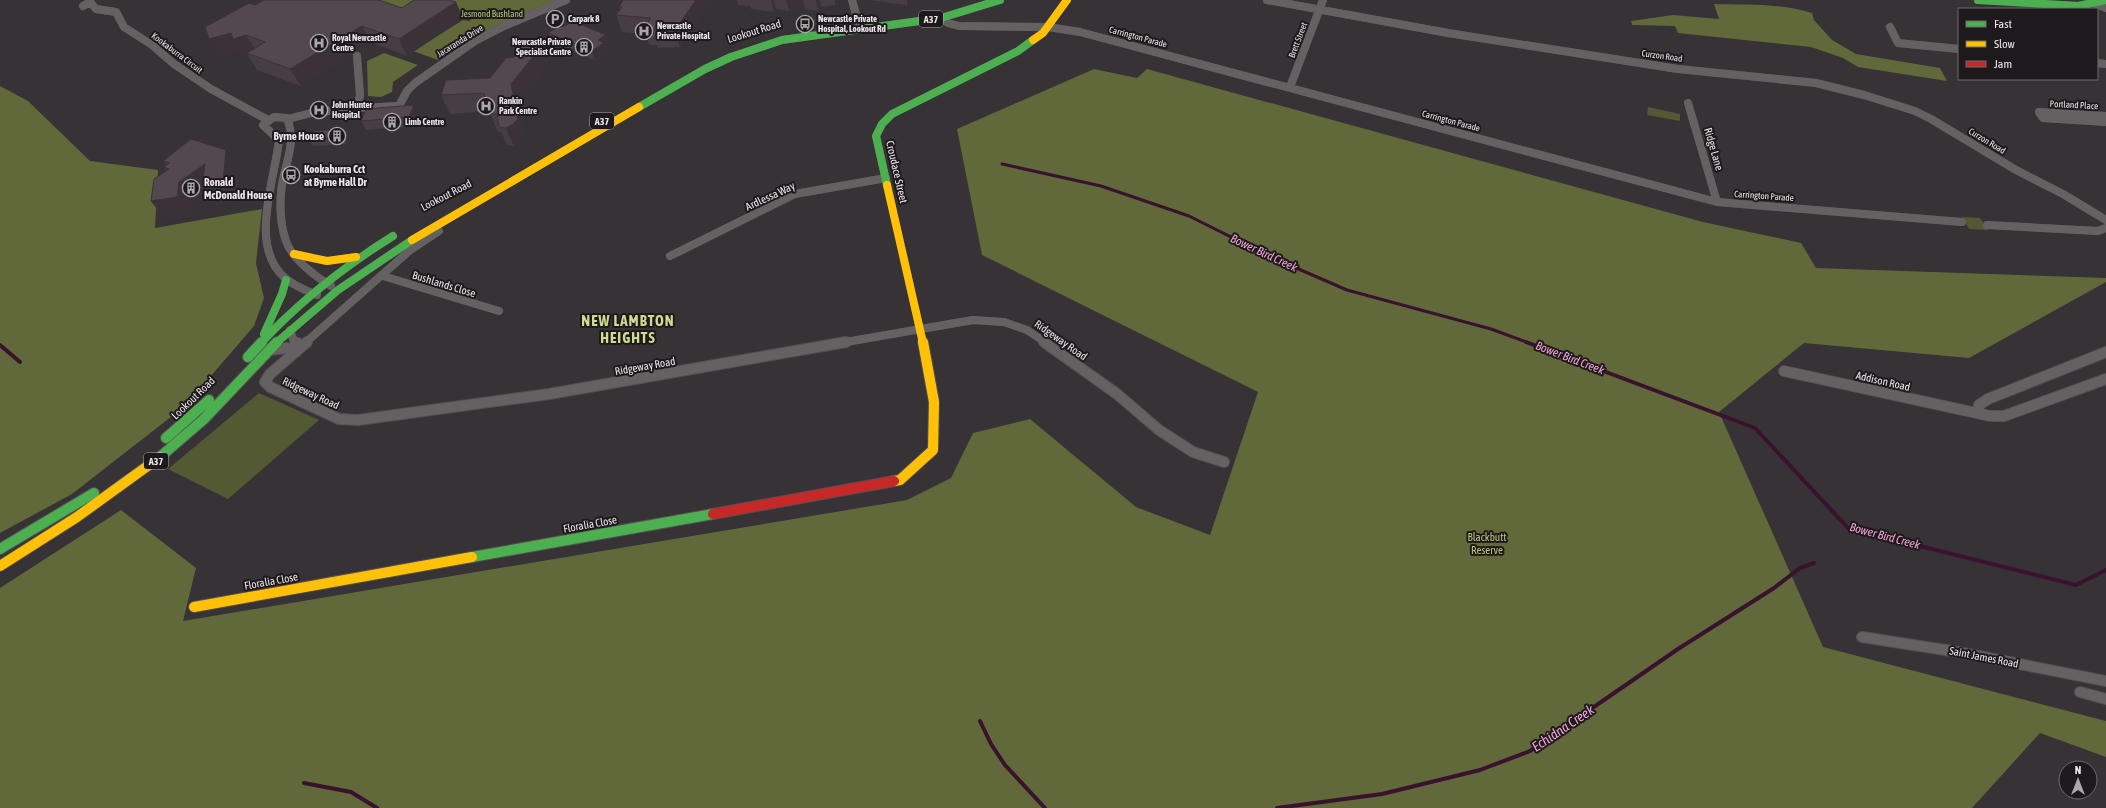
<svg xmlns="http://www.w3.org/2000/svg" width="2106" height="808" viewBox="0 0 2106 808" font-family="'Asap Condensed',sans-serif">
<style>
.green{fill:#535a33}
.forest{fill:#61683a}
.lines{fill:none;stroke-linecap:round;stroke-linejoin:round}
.stream-far1{stroke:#39122e;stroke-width:3}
.stream{stroke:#39122e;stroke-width:4}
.street-far1-casing{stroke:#544f52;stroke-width:8}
.street-casing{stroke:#544f52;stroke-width:12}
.fast-far1-casing{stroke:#544f52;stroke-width:8}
.fast-casing{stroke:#544f52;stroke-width:12}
.slow-far1-casing{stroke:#544f52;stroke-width:8}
.slow-casing{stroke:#544f52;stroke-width:12}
.jam-casing{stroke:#544f52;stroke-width:12}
.street-far1{stroke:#656163;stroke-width:8}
.street{stroke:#656163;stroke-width:10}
.fast-far1{stroke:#4caf50;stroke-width:8}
.fast{stroke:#4caf50;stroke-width:10}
.slow-far1{stroke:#ffc107;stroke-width:8}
.slow{stroke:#ffc107;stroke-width:10}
.jam{stroke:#c62828;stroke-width:10}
.wall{fill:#473e44}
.shaded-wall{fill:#3a3237}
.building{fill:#53484f;stroke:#3a3237}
.labels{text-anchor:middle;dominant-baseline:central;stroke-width:4;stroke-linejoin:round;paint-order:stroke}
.far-park-label{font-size:9px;fill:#b9c977;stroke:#1e191c}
.far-poi-label{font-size:9px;font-weight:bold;fill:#ede6ea;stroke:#1e191c;text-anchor:start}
.far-street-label{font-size:9px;fill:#ede6ea;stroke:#1e191c}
.shield{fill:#1e191c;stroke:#afa8ac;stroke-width:1}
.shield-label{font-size:10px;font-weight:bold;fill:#ede6ea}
.street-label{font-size:11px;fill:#ede6ea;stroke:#1e191c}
.poi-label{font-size:11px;font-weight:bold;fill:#ede6ea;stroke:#1e191c;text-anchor:start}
.park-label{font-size:11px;fill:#b9c977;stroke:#1e191c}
.water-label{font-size:12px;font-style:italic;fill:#f2a6d5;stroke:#1e191c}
.near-water-label{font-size:14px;font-style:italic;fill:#f2a6d5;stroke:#1e191c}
.district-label{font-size:15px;font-weight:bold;letter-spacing:1px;fill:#cddc90;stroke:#1e191c}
</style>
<rect width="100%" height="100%" fill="#373235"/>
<path class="green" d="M1648,107L1680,114V121L1647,115Z
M1962,217L1980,218L1988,230L1969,229Z
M259,393L319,420L228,499L168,469Z"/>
<path class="forest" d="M368,0H559C517,18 476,34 438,60L413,51L463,20L469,21L476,16L442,5L410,24Z
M1714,4C1745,5 1782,3 1812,13L1814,20L1832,40L1856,54L1940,68L1947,81L1858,67L1843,58L1811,47L1678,33L1675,26L1632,25L1631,21L1673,15L1719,19Z
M384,53L418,65L393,82L392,92L381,97L368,96L367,61Z
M1094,69L1137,78L1147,69L1703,222L1801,243L1816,268L2106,278V282L1969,358L1804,343L1719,412L1823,647L2106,721V757L2040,733L1972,808H0V588L121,510L196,568L183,621L907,500L951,478L973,433L1030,419L1136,507L1210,535L1258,392L982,255L957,129Z
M0,86L28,101L90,161L158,170L155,228L262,209L256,263L264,298L254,326L185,406L72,494L0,533Z"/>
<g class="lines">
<path class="stream-far1" d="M1002,164L1101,186L1189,216L1273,258L1347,290L1491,329L1529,343"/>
<path class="stream" d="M1526,342L1755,428L1848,528L2076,585L2106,570
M0,345L20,362
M980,721L991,744L1005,765L1045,808
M304,783L351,792L377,808
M1277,808L1382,794L1480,770L1530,751L1678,649L1774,588L1800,568L1814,563"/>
<defs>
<path id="street-far1" d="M852,0L860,29
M1267,0L1448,33L1678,69L1816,83L1864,95L1915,111L1931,119L2016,170L2063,194L2106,220
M2094,3L2106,8
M83,6L90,2L96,9L116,12L124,27L152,45L174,64L211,89L268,120
M941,18L948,23L959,26L1048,27L1080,32L1717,202L1962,222
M1890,27L1898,43L1959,49
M357,56L360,95L358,105
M2097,63L2106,64
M1290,87L1323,0
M1688,103L1717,202
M361,108L399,106L407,91L415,83L475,41L504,26L566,0
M2106,116L2039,112L2043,118L2106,122
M288,119L311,113L350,108
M1987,225L2098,231L2106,228
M670,256L795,194L886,178
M383,276L499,311
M317,295C305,290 294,286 285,278C248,246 275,180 279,140L263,125L274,117L287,118C295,139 289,154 284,175C279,195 279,221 286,241C292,259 316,277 331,286
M290,330L294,342L298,343
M305,343L409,251L439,231
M840,343L973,320L1004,322L1027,330L1046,343"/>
<path id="street" d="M295,342L303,345
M307,342L270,374L265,382L270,387L339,419L358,420L549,394L846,342
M1044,342L1117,394L1159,430L1193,452L1224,462
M270,350L287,348L296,352
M1784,371L1990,416H2004L2106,379
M1978,412L1979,405L1988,399L2106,352
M1862,637L1958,652L2106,681
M2080,692L2106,699"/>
<path id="fast-far1" d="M1978,0L2078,6L2106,0
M639,107L705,69L731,57L782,40L941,18L1000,0
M887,185L876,136L882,124L892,114L1018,51L1033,40
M264,334L282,294L286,280
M261,343C300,301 345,266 393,236
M276,343L338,290L412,240"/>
<path id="fast" d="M248,357L262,342
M166,438L209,400
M160,457L204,419L277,342
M0,549L94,493
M472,557L713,514"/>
<path id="slow-far1" d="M1033,40L1043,33L1067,0
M887,185L923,343
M412,240L639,107
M294,254L327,261L356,257"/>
<path id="slow" d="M894,481L900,480L933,450L934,402L923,342
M0,566L77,517L160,457
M194,607L472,557"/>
<path id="jam" d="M713,514L894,481"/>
</defs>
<use href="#street-far1" class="street-far1-casing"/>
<use href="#street" class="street-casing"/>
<use href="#fast-far1" class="fast-far1-casing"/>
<use href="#fast" class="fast-casing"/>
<use href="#slow-far1" class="slow-far1-casing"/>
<use href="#slow" class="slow-casing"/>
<use href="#jam" class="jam-casing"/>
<use href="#street-far1" class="street-far1"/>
<use href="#street" class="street"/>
<use href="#fast-far1" class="fast-far1"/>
<use href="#fast" class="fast"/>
<use href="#slow-far1" class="slow-far1"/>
<use href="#slow" class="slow"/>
<use href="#jam" class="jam"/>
</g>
<path class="wall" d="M623,0H712L680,47L658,48L657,45H649L646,34L622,32L616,15L620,10L619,7Z
M737,0H839L835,5L821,7L818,11L805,9L789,11L776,9L774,12L751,9V6L738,5Z
M868,0H910L907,5Z
M456,2L463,19L407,56L371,42L301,86L257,70L248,55L243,56L240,50L219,56L255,5L402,8Z
M563,27L606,35L610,44L605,47L607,52L595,60L552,42L548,33Z
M549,64L519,102L525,137L520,143L514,146L507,145L501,132H498L489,111L450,114L441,95Z
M418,114L414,126L366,130L361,121Z
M350,135L346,144L313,146L309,139Z
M163,161L238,168L236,200L216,205L206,191L192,201L190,215L165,219L151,201L166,171L163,167L167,165Z"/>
<path class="shaded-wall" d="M696,0H712L680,47L675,30Z
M771,0H774L776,9L774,12Z
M786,0H803L805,9L789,11Z
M816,0H820L821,7L818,11Z
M835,0H839L835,5Z
M907,0H910L907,5Z
M456,2L463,19L407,56L399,39Z
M362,26L371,42L301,86L290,69Z
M231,33L246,35L257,52L247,53L248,55L243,56L240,50L219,56L209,39Z
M606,35L610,44L605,47L607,52L595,60L592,51L598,40Z
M542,46L549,64L519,102L525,137L520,143L514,146L506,128L511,84Z
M414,105L418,114L414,126L409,117Z
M346,129L350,135L346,144L342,137Z
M226,150L238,168L236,200L216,205L206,191L192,201L190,215L165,219L151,201Z"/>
<path class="building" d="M264,0H379L402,8L414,0H449L456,2L399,39L362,26L290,69L247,53L265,42L246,35L233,39L231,33L209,39L205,27L249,3L255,5Z
M623,0H696L675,30L653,31L655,29L644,28L651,18L616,15L622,7H619Z
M573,21L606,35L598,40L604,43L592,51L548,33L560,26L563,27Z
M528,44L542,46L511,84L518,119L512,125L506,128L499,127L497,114H490L484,93L441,95L446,80L490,78L506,58L514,57L522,46Z
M414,105L409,117L361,121L366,109Z
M346,129L342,137L309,139L313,131Z
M191,139L226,150L223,182L202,186L205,164L179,182L177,197L151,201L154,179L169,169L163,167L170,163L163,161Z"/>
<defs>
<symbol id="parking-ring" viewBox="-11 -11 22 22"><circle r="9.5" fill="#1e191c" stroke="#ada7ab" stroke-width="1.5"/><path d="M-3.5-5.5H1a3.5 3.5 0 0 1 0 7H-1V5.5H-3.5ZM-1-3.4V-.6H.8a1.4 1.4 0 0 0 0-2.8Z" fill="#ada7ab"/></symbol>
<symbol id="bus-ring" viewBox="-11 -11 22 22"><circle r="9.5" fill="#1e191c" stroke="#ada7ab" stroke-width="1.5"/><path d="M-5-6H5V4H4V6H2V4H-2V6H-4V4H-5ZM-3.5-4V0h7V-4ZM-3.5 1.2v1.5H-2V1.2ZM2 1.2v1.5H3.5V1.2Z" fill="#ada7ab"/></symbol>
<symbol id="hospital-ring" viewBox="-11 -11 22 22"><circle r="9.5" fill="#1e191c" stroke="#ada7ab" stroke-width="1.5"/><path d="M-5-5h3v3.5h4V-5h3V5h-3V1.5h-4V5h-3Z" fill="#ada7ab"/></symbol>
<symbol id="building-ring" viewBox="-11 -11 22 22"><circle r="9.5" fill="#1e191c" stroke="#ada7ab" stroke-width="1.5"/><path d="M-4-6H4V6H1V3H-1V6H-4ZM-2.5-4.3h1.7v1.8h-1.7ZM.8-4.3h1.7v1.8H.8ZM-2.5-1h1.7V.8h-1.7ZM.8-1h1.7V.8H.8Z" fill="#ada7ab"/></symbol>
</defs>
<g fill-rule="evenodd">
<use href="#parking-ring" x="545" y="9" width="20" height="20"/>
<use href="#bus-ring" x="795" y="14" width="20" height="20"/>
<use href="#hospital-ring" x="634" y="21" width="20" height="20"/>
<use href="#hospital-ring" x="309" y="33" width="20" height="20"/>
<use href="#building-ring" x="574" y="37" width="20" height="20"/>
<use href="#hospital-ring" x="476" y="96" width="20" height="20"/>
<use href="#hospital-ring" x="309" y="100" width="20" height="20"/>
<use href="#building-ring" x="382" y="112" width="20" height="20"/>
<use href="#building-ring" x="327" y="126" width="20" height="20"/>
<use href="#bus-ring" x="281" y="165" width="20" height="20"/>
<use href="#building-ring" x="181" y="178" width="20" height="20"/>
</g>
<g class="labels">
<g class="far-park-label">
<text x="492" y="14">Jesmond Bushland</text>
</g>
<g class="far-poi-label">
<text x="568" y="19">Carpark 8</text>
<text x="818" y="19">Newcastle Private<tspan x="818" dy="10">Hospital, Lookout Rd</tspan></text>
<text x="657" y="26">Newcastle<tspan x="657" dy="10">Private Hospital</tspan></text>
<text x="332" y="38">Royal Newcastle<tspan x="332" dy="10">Centre</tspan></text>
<text x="571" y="42" text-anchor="end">Newcastle Private<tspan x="571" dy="10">Specialist Centre</tspan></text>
<text x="499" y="101">Rankin<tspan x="499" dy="10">Park Centre</tspan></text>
<text x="332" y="105">John Hunter<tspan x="332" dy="10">Hospital</tspan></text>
<text x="405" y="122">Limb Centre</text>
</g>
<g class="far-street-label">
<text transform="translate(1138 37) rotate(15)">Carrington Parade</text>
<text transform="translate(1298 40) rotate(-69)">Brett Street</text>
<text transform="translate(460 41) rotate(-32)">Jacaranda Drive</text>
<text transform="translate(177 53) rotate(37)">Kookaburra Circuit</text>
<text transform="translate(1662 56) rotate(8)">Curzon Road</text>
<text transform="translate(2074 105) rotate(3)">Portland Place</text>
<text transform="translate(1451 121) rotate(15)">Carrington Parade</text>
<text transform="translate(1987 141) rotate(31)">Curzon Road</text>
<text transform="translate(1764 196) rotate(4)">Carrington Parade</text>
</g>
<g class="shield">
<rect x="919" y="11" width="24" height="16" rx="3"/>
<rect x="590" y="113" width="24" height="16" rx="3"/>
<rect x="144" y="453" width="24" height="16" rx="3"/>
</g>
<g class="shield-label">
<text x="931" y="19">A37</text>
<text x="602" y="121">A37</text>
<text x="156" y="461">A37</text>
</g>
<g class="street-label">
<text transform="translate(754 31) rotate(-17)">Lookout Road</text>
<text transform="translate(1714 149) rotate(74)">Ridge Lane</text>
<text transform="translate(897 172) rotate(77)">Croudace Street</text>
<text transform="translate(446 195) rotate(-27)">Lookout Road</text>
<text transform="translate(770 196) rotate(-25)">Ardlessa Way</text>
<text transform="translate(444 284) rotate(17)">Bushlands Close</text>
<text transform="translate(1061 340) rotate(35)">Ridgeway Road</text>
<text transform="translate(645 366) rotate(-10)">Ridgeway Road</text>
<text transform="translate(1883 381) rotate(13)">Addison Road</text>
<text transform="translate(311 393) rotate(25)">Ridgeway Road</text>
<text transform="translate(193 398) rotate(-44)">Lookout Road</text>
<text transform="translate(590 524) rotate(-10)">Floralia Close</text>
<text transform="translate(271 581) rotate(-10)">Floralia Close</text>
<text transform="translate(1984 657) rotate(11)">Saint James Road</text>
</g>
<g class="poi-label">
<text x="324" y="136" text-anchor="end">Byrne House</text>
<text x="304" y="169">Kookaburra Cct<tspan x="304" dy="13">at Byrne Hall Dr</tspan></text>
<text x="204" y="182">Ronald<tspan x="204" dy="13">McDonald House</tspan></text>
</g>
<g class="park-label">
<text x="1487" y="537">Blackbutt<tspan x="1487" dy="13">Reserve</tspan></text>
</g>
<g class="water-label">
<text transform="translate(1264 253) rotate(25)">Bower Bird Creek</text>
<text transform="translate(1570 358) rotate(21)">Bower Bird Creek</text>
<text transform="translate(1885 536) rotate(15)">Bower Bird Creek</text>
</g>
<g class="near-water-label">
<text transform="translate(1563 728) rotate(-34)">Echidna Creek</text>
</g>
<g class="district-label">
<text x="628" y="320">NEW LAMBTON<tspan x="628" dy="17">HEIGHTS</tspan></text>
</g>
</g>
<rect x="1958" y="8" width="140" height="72" fill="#1e191c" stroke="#716b6e"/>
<rect x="1966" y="21" width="20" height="6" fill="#4caf50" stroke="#716b6e"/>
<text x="1994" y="28" font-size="12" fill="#ede6ea">Fast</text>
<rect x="1966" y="41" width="20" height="6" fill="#ffc107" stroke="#716b6e"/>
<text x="1994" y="48" font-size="12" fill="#ede6ea">Slow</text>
<rect x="1966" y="61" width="20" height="6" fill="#c62828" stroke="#716b6e"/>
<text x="1994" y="68" font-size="12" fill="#ede6ea">Jam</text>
<g transform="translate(2078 780)"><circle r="19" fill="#1e191c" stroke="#716b6e"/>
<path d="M0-3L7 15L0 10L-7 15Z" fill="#ada7ab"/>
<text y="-6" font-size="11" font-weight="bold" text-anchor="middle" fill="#ede6ea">N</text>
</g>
</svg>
